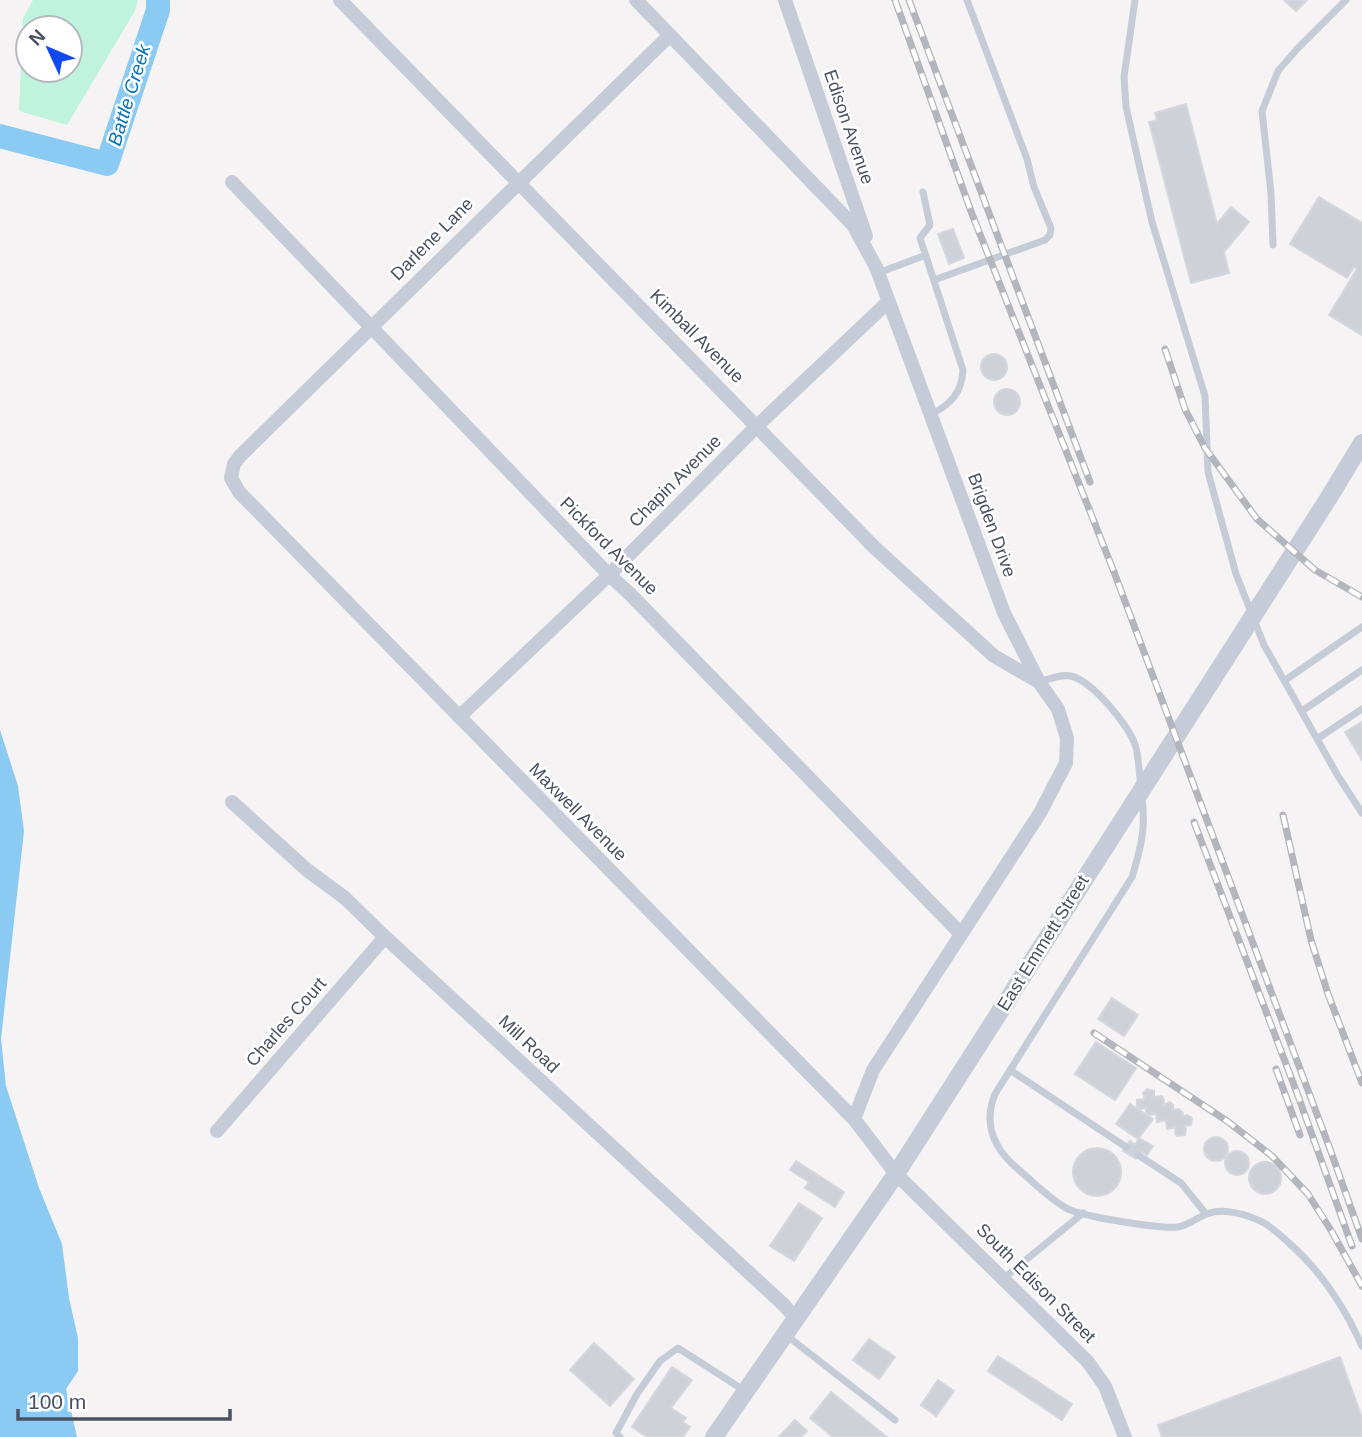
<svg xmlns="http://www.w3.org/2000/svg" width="1362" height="1437" viewBox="0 0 1362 1437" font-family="Arial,sans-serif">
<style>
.green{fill:#c0f3dd;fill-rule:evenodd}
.water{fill:#8bcaf2}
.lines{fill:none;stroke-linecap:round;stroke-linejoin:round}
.river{stroke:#8bcaf2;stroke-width:24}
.building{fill:#ced1d8;stroke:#d6d7de;stroke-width:2}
.service{stroke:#c6ccd7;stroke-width:7}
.minor{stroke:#c6ccd7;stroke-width:14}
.tertiary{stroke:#c6ccd7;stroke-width:18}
.rail-casing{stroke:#b4b6bd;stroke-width:7}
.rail{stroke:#fff;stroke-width:4.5;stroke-dasharray:13;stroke-linecap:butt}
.labels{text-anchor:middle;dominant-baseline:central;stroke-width:5;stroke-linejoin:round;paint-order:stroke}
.street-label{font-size:18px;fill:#495162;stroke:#fff}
.water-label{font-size:19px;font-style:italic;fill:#0472ba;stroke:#fff}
</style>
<rect width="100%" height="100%" fill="#f5f3f3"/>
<path class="green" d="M33,0H138L135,11L67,125L19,111L23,18ZM28,28H70V70H28Z"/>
<path class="water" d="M0,730L18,786L24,831L1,1039L6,1086L39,1188L62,1244L69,1298L78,1338V1371L66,1389L77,1437H0Z"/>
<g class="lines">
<path class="river" d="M0,136L107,164L158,10V0"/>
</g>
<path class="building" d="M1284,0H1307L1296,11Z
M1186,104L1217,224L1231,207L1249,222L1224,252L1229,273L1191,283L1149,122L1157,120L1155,113Z
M1319,197L1362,223V335L1329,315L1357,269L1354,267L1347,278L1290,244Z
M953,229L964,258L949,264L938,234Z
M981 367a13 13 0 1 1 26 0a13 13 0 1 1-26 0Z
M994 402a13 13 0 1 1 26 0a13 13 0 1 1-26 0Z
M1362,722V760L1345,732Z
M1112,998L1138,1015L1124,1036L1098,1019Z
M1096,1042L1136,1068L1115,1100L1075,1074Z
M1147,1089L1154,1091V1097L1162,1096L1164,1100L1163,1105L1170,1102L1173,1105V1110L1179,1109L1183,1113V1117L1187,1115L1192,1118L1191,1125L1184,1126L1186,1129L1185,1135L1177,1136L1175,1133L1176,1127L1167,1129L1166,1120L1157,1122L1156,1114L1148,1115L1146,1112V1107L1142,1109L1137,1107V1100L1145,1099L1143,1093Z
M1130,1104L1153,1119L1138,1139L1116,1124Z
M1204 1149a12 12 0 1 1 24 0a12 12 0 1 1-24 0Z
M1139,1138L1153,1146L1147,1155L1141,1151L1136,1159L1123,1151L1130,1141L1135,1145Z
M1073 1172a24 24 0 1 1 48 0a24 24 0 1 1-48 0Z
M1225 1163a12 12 0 1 1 24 0a12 12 0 1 1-24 0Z
M796,1161L844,1192L835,1207L805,1188L809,1182L790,1170Z
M1249 1178a16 16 0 1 1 32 0a16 16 0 1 1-32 0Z
M799,1203L822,1218L794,1261L770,1246Z
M869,1339L895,1357L879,1379L853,1360Z
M594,1343L634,1379L610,1406L570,1370Z
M998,1356L1072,1404L1062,1420L988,1371Z
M1340,1357L1362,1418V1437H1162L1158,1425Z
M672,1367L692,1380L671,1408L686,1418L683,1422L690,1427L683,1437H647L632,1427Z
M938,1380L954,1391L936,1416L921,1405Z
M831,1392L887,1437H833L810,1418Z
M795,1420L807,1431L801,1437H779Z"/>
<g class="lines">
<path class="service" d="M1135,0L1124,77L1126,107L1152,222L1205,396L1208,472L1236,574L1264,645L1338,776L1362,813
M923,192L930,225L920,238L963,370C962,392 951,404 932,414
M1273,245L1271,193L1262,111L1278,71L1297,49L1346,0
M878,273L926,255
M934,280L1045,240L1050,235L1051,228L1034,187L1027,159L967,0
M1284,681L1362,627
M1039,682C1049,679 1060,674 1071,676C1092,681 1131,727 1136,748C1139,760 1139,774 1141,786
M1302,711L1362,670
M1317,739L1362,709
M1142,798C1146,829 1141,847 1132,877L995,1094C983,1124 994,1149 1018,1169C1032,1181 1052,1201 1068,1209C1085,1217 1160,1229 1178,1227C1190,1225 1197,1217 1207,1214C1223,1207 1249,1215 1264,1223C1273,1228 1281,1236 1289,1243C1322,1272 1344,1306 1362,1346
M1010,1070L1126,1147
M1138,1155L1181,1183L1206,1214
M1004,1278L1083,1213
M786,1335L895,1420
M620,1437L616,1433L637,1394L660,1361L678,1348L745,1391"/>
<path class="minor" d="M340,0L875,548L994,656L1039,682
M636,0L853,225L876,267L1004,613L1039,682L1058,709L1067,738L1066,763L1040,813L873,1070L854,1119
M785,0L866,236
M670,35L240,456L234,464L231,478L239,492L854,1119L896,1174L1088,1362L1105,1386L1125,1437
M232,182L609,575L630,594L961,934
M459,717L609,575L758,425L888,302
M232,802L307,870L345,898L385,937L784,1305L796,1319
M217,1131L385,937"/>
<path class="tertiary" d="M714,1437L896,1174L1328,499L1362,443"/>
<defs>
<path id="rail" d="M895,0L972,214L1114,572L1330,1149L1362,1239
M909,0L1090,482
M1165,349L1185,409L1205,448L1257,519L1315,570L1362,597
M1283,815L1311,940L1328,994L1362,1083
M1194,822L1297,1093L1352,1246
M1094,1033L1227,1121L1272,1156L1308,1194L1332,1232L1362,1286
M1276,1069L1300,1135"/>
</defs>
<use href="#rail" class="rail-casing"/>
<use href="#rail" class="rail"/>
</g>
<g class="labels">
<g class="street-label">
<text transform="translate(849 127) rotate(71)">Edison Avenue</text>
<text transform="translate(432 239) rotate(-45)">Darlene Lane</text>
<text transform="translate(697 336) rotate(45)">Kimball Avenue</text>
<text transform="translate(675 481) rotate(-45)">Chapin Avenue</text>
<text transform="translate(992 525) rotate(70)">Brigden Drive</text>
<text transform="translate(609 546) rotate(45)">Pickford Avenue</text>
<text transform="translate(578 812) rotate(45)">Maxwell Avenue</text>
<text transform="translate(1043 943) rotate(-58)">East Emmett Street</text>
<text transform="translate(286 1022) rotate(-49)">Charles Court</text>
<text transform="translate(529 1044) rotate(43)">Mill Road</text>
<text transform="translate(1036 1283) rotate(45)">South Edison Street</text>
</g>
<g class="water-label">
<text transform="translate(129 95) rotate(-73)">Battle Creek</text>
</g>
</g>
<g transform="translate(49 49) rotate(314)"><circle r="33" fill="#ffffff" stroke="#b6b9c0" stroke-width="2"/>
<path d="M0-5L12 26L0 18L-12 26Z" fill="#1049f1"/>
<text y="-10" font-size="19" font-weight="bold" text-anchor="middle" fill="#495162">N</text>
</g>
<path d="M18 1409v10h212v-10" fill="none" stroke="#495162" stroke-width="3.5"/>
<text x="28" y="1409" font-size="21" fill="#495162" stroke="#ffffff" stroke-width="5" paint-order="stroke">100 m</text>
</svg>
